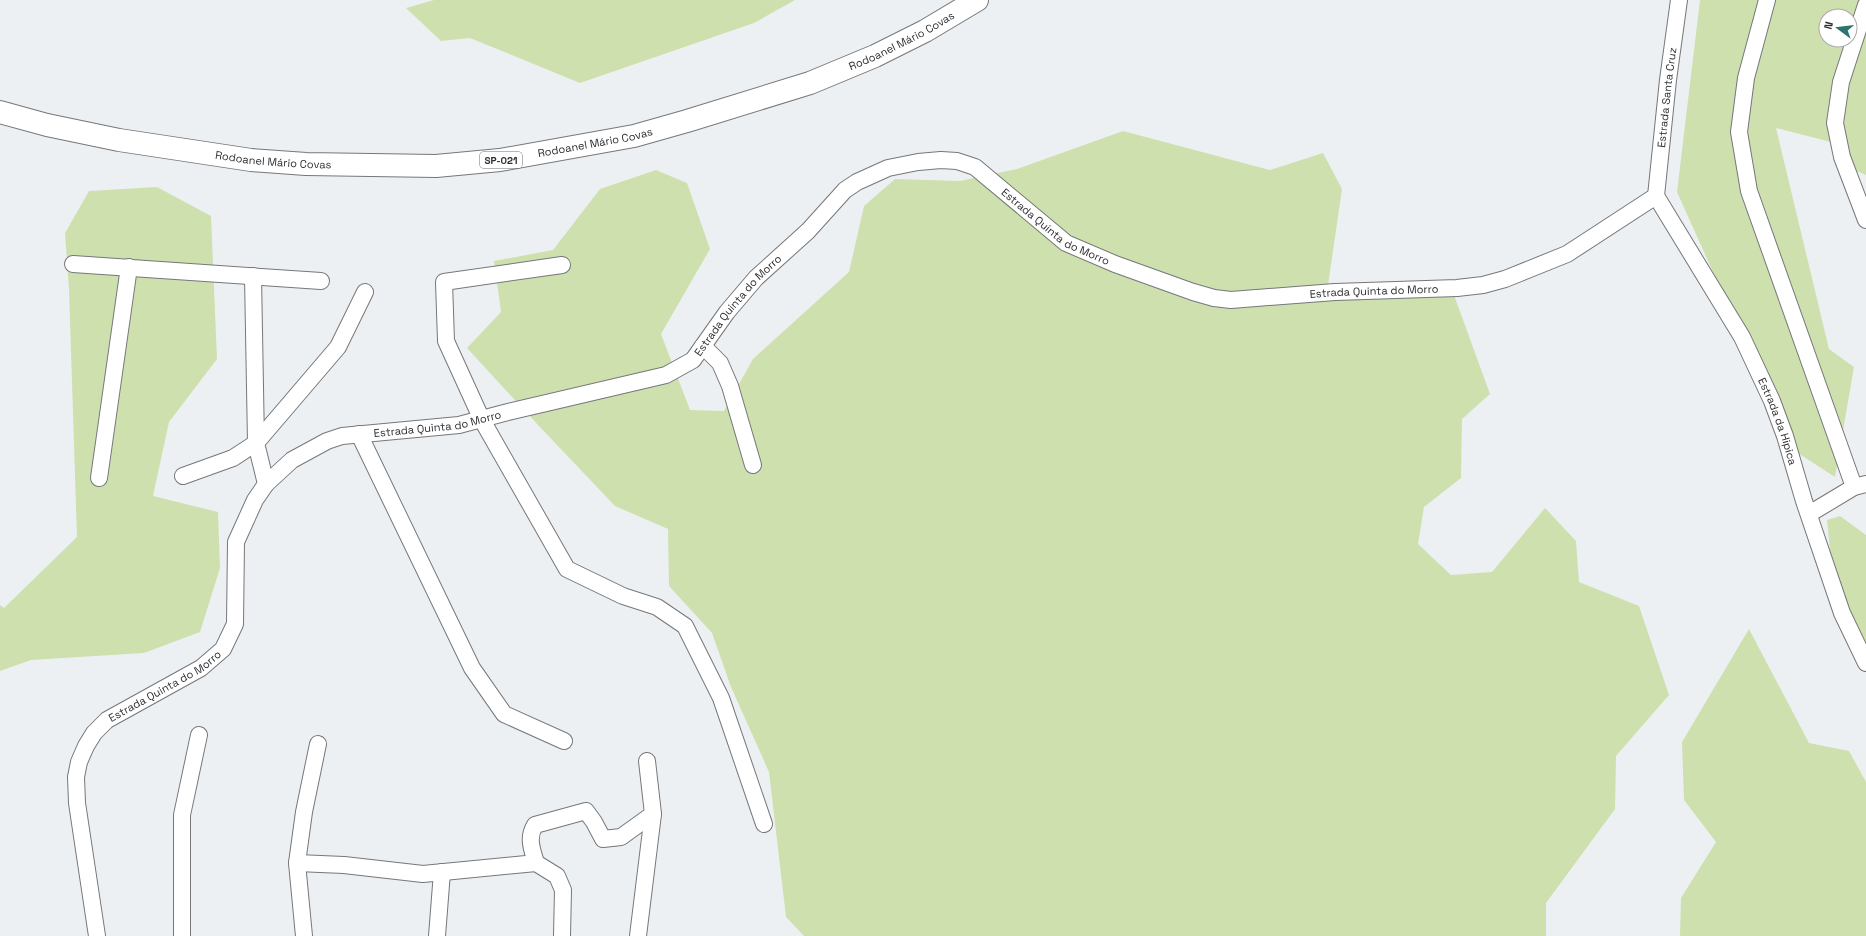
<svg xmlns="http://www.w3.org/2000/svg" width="1866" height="936" viewBox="0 0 1866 936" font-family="'Space Grotesk',sans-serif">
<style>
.green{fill:#cee0ae;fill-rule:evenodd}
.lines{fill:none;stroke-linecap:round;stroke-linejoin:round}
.street-casing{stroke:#75777a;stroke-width:18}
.highway-casing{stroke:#75777a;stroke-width:24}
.street{stroke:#fff;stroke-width:16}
.highway{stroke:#fff;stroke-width:22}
.labels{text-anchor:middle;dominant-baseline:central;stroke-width:4;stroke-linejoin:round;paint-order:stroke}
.shield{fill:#fff;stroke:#6c6d6e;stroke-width:1}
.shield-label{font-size:10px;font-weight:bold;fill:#2d2e30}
.street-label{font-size:11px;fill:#2d2e30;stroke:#fff}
</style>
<rect width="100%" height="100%" fill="#edf0f3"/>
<path class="green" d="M434,0H795L754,23L580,83L470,38L441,41L406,8Z
M1700,0H1866V175L1847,167L1835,143L1776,128L1829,349L1854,367L1835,477L1793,450L1677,192ZM1826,16H1850V40H1826Z
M1123,131L1270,170L1323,153L1342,189L1326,299L1454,295L1490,394L1462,419L1461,478L1424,507L1418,544L1451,575L1492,572L1545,508L1576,541L1579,582L1639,606L1669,695L1616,756L1615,809L1546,903V936H804L786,917L769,772L731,687L712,633L669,586L668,529L615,506L538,425L467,348L501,312L494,261L553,250L600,189L656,170L687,183L710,249L661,334L690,410L724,411L753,359L849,272L864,206L895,179L960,181L1017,169Z
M157,187L211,216L217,359L169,422L153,496L218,512L220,568L200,632L144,653L31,660L0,671V605L4,608L77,537L69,289L65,233L89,191Z
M1840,516L1866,535V655L1832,569L1827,520Z
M1749,629L1809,743L1849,751L1866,782V936H1680L1681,898L1716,842L1684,800L1682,742Z"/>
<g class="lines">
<defs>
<g id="street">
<path d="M1767,0L1746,78L1739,132L1749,191L1854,487"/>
<path d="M1866,5L1841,82L1835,123L1842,157L1866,220"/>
<path id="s1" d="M1656,196L1742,337L1772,401L1785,436L1804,501L1842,613L1866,663"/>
<path id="s2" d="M1656,196L1668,80L1679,0"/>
<path d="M73,264L321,281"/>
<path d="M562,265L444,282L446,341L482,420L567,569L623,596L657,607L685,626L721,698L764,824"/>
<path d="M703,346L720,363L730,386L753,465"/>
<path d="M359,434L472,668L504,714L564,741"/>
<path d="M183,476L233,458L256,443L253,276"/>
<path d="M99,478L129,267"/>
<path d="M266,484L256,443L338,347L365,292"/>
<path d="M1809,514L1854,487L1866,484"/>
<path d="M297,863L344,865L423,874L536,863C532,849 527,838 535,825L586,811L594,822L603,839L621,837L653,814L647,761"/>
<path d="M536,863L557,876L563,890L562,936"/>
<path id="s3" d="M97,936L77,803L76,777L79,762L86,746L94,733L107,720L201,668L223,649L235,624L236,542L255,500L266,484L292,460L327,441L342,436L459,425L508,412L666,375L693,360L727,312L756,278L808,231L845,190L857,182L888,168L918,162L941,160L957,161L975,167L1066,243L1115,264L1193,292L1214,298L1231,300L1335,292L1457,288L1483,285L1505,279L1567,254L1656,196"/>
<path d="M182,936V815L199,735"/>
<path d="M304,936L297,863L304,812L318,744"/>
<path d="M437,936L442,872"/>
<path d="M638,936L653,814"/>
</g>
<g id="highway">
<path id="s4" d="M0,112L47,125L119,140L251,160L306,164L436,166L500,160L634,136L687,121L810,83L875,56L925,31L977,0"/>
</g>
</defs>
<use href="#street" class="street-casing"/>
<use href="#highway" class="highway-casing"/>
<use href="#street" class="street"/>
<use href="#highway" class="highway"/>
</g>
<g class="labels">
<rect class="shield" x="480" y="152" width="42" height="16" rx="3"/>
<g class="shield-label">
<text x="501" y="160">SP-021</text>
</g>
<g class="street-label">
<text stroke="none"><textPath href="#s4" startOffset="926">Rodoanel Mário Covas</textPath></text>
<text stroke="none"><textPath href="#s2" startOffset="99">Estrada Santa Cruz</textPath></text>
<text stroke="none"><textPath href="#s4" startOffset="602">Rodoanel Mário Covas</textPath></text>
<text stroke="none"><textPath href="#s4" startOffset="278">Rodoanel Mário Covas</textPath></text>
<text stroke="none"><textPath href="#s3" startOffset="1458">Estrada Quinta do Morro</textPath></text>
<text stroke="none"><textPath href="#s3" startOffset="1794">Estrada Quinta do Morro</textPath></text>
<text stroke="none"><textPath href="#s3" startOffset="1062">Estrada Quinta do Morro</textPath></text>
<text stroke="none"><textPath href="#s1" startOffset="257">Estrada da Hipica</textPath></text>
<text stroke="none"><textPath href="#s3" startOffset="726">Estrada Quinta do Morro</textPath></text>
<text stroke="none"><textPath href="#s3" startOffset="294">Estrada Quinta do Morro</textPath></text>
</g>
</g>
<g transform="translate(1838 28) rotate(285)"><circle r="19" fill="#ffffff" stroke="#ababac"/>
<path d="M0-3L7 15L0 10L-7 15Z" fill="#2c746f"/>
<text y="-6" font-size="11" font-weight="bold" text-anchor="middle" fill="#2d2e30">N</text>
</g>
</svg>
